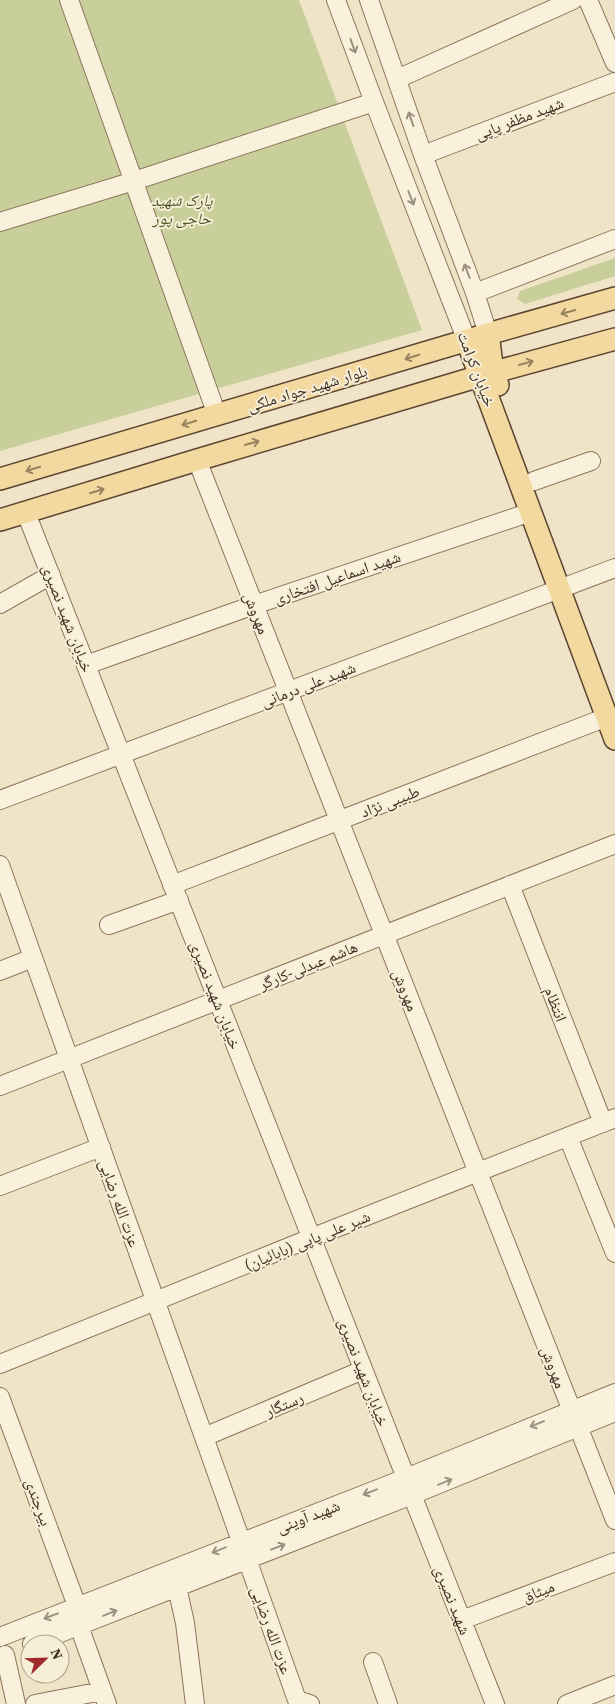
<svg xmlns="http://www.w3.org/2000/svg" width="615" height="1704" viewBox="0 0 615 1704" font-family="'Source Serif 4','Noto Naskh Arabic',serif">
<style>
.green{fill:#c9cf9b}
.lines{fill:none;stroke-linecap:round;stroke-linejoin:round}
.minor-casing{stroke:#8d765c;stroke-width:20}
.major-casing{stroke:#5b4430;stroke-width:24}
.minor{stroke:#faf1dc;stroke-width:18}
.major{stroke:#f3d9a0;stroke-width:21}
.oneway{stroke:#9c907e}
.oneway2{stroke:#988460}
.labels{text-anchor:middle;dominant-baseline:central;stroke-width:4;stroke-linejoin:round;paint-order:stroke}
.street-label{font-size:16px;fill:#3d2e20;stroke:#f7eed8}
.park-label{font-size:16px;font-style:italic;fill:#4d5a26;stroke:#f7eed8}
</style>
<rect width="100%" height="100%" fill="#f0e4c8"/>
<path class="green" d="M0,0H299L422,330L0,451Z
M615,258V276L525,304L517,299L520,291Z"/>
<g class="lines">
<defs>
<path id="minor" d="M69,0L217,415
M336,0L374,102L467,341
M369,0L423,155L475,293L488,334
M588,0L615,63
M397,79L573,0
M423,155L615,82
M0,222L134,181L374,102
M475,293L615,239
M197,460L615,1520
M534,481L591,461
M26,513L406,1478
M0,604L51,575
M86,665L254,605L531,512
M0,800L615,568
M0,865L241,1541
M172,885L607,717
M510,885L603,1123
M109,925L179,900
M0,971L33,958
M0,1086L615,844
M568,1137L615,1253
M0,1186L101,1147
M0,1364L311,1238L615,1118
M0,1397L77,1606
M204,1437L363,1370
M412,1495L495,1704
M247,1559L297,1700L310,1704
M177,1587L185,1623L195,1704
M462,1620L615,1562
M79,1626L107,1704
M0,1637L406,1478L615,1393
M32,1644L412,1495L615,1412
M5,1655L16,1704
M373,1662L388,1704
M35,1704L102,1691
M567,1704L615,1685"/>
<path id="major" d="M488,334L493,372L498,385
M467,341L615,739
M0,479L488,334L615,298
M0,520L197,460L480,376L615,339"/>
</defs>
<use href="#minor" class="minor-casing"/>
<use href="#major" class="major-casing"/>
<use href="#minor" class="minor"/>
<use href="#major" class="major"/>
</g>
<defs><path id="oneway-shaft" d="M-6 0H5M1.5-3L5.5 0L1.5 3" fill="none" stroke-width="1.6" stroke-linecap="round" stroke-linejoin="round" transform="scale(1.25)"/></defs>
<g class="oneway">
<use href="#oneway-shaft" transform="translate(353 46) rotate(70)"/>
<use href="#oneway-shaft" transform="translate(411 119) rotate(-109)"/>
<use href="#oneway-shaft" transform="translate(411 198) rotate(69)"/>
<use href="#oneway-shaft" transform="translate(467 271) rotate(-111)"/>
<use href="#oneway-shaft" transform="translate(537 1424) rotate(158)"/>
<use href="#oneway-shaft" transform="translate(445 1482) rotate(-22)"/>
<use href="#oneway-shaft" transform="translate(370 1492) rotate(159)"/>
<use href="#oneway-shaft" transform="translate(278 1547) rotate(-21)"/>
<use href="#oneway-shaft" transform="translate(219 1550) rotate(158)"/>
<use href="#oneway-shaft" transform="translate(110 1613) rotate(-22)"/>
<use href="#oneway-shaft" transform="translate(51 1616) rotate(159)"/>
</g>
<g class="oneway2">
<use href="#oneway-shaft" transform="translate(568 312) rotate(164)"/>
<use href="#oneway-shaft" transform="translate(412 357) rotate(163)"/>
<use href="#oneway-shaft" transform="translate(526 363) rotate(-15)"/>
<use href="#oneway-shaft" transform="translate(189 423) rotate(163)"/>
<use href="#oneway-shaft" transform="translate(252 443) rotate(-16)"/>
<use href="#oneway-shaft" transform="translate(33 469) rotate(163)"/>
<use href="#oneway-shaft" transform="translate(97 491) rotate(-17)"/>
</g>
<g class="labels">
<g class="street-label">
<text transform="translate(519 118) rotate(-21)">شهید مظفر پاپی</text>
<text transform="translate(477 369) rotate(69)">خیابان کرامت</text>
<text transform="translate(307 388) rotate(-17)">بلوار شهید جواد ملکی</text>
<text transform="translate(337 577) rotate(-19)">شهید اسماعیل افتخاری</text>
<text transform="translate(257 613) rotate(68)">مهروش</text>
<text transform="translate(68 618) rotate(69)">خیابان شهید نصیری</text>
<text transform="translate(308 684) rotate(-21)">شهید علی درمانی</text>
<text transform="translate(390 801) rotate(-21)">طبیبی نژاد</text>
<text transform="translate(308 965) rotate(-22)">هاشم عبدلی-کارگر</text>
<text transform="translate(406 990) rotate(68)">مهروش</text>
<text transform="translate(216 995) rotate(69)">خیابان شهید نصیری</text>
<text transform="translate(556 1004) rotate(69)">انتظام</text>
<text transform="translate(120 1203) rotate(70)">عزت الله رضایی</text>
<text transform="translate(307 1240) rotate(-22)">شیر علی پاپی (بابائیان)</text>
<text transform="translate(554 1367) rotate(69)">مهروش</text>
<text transform="translate(364 1372) rotate(69)">خیابان شهید نصیری</text>
<text transform="translate(284 1404) rotate(-23)">رستگار</text>
<text transform="translate(39 1502) rotate(70)">بیرجندی</text>
<text transform="translate(308 1516) rotate(-21)">شهید آوینی</text>
<text transform="translate(538 1591) rotate(-21)">میثاق</text>
<text transform="translate(453 1600) rotate(68)">شهید نصیری</text>
<text transform="translate(272 1630) rotate(70)">عزت الله رضایی</text>
</g>
<g class="park-label">
<text x="182" y="200">پارک شهید<tspan x="182" dy="18">حاجی پور</tspan></text>
</g>
</g>
<g transform="translate(45 1659) rotate(67)"><circle r="24" fill="#f7eed8" stroke="#ada18e"/>
<path d="M0-4L9 19L0 12L-9 19Z" fill="#9e2a2b"/>
<text y="-8" font-size="14" font-weight="bold" text-anchor="middle" fill="#3d2e20">N</text>
</g>
</svg>
